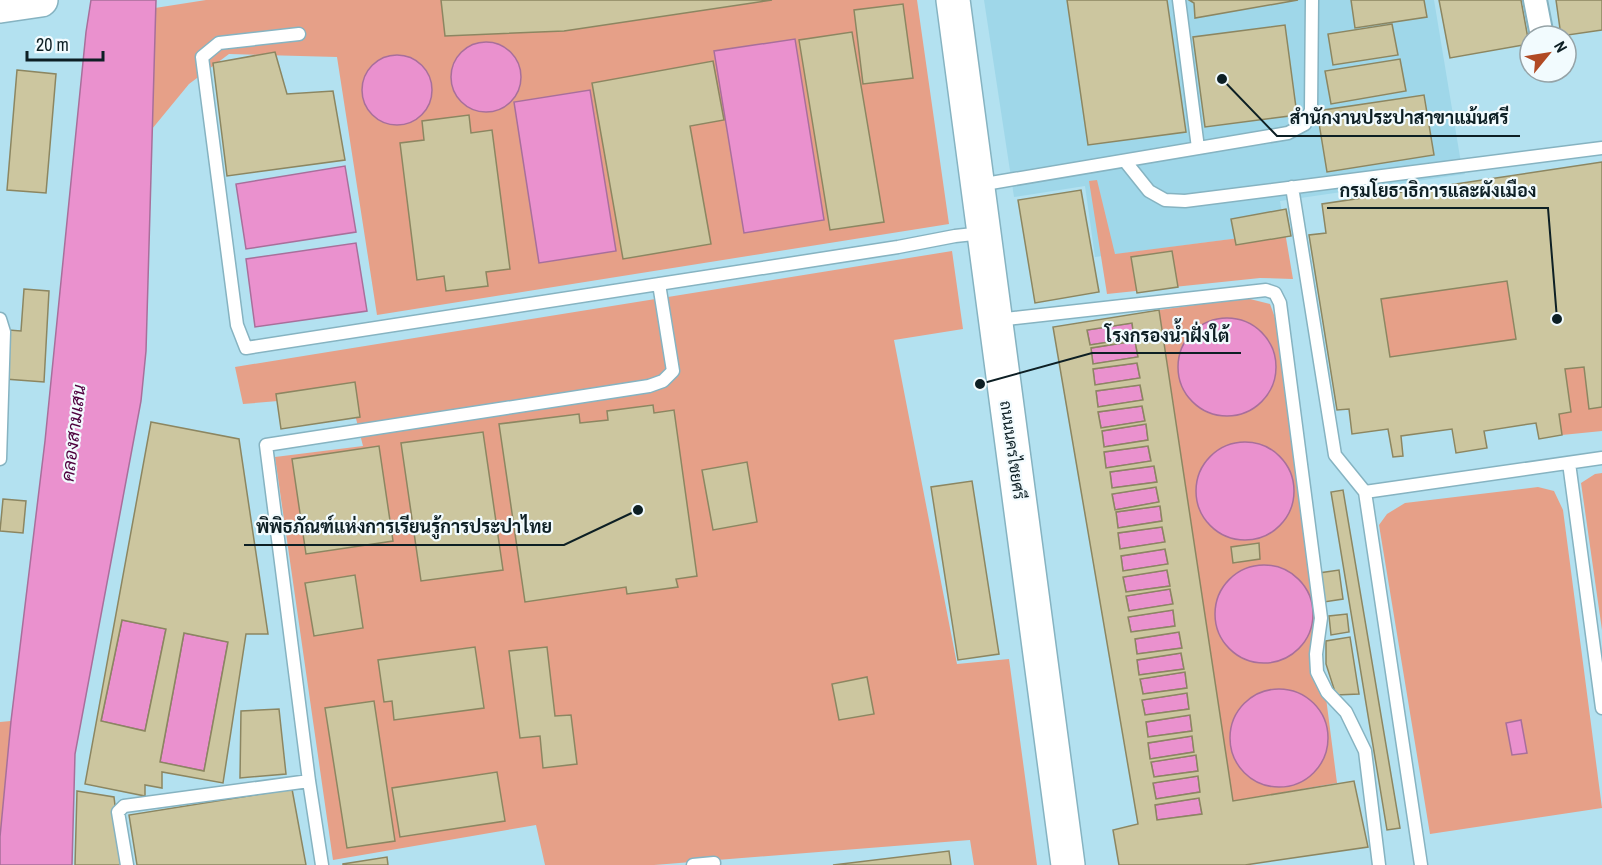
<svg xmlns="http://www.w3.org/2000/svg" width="1602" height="865" viewBox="0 0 1602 865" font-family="'Archivo Narrow',Sarabun,sans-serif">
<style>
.built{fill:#9fd7e9}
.green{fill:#e6a088}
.water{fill:#ea91ce;stroke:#a86f9b;stroke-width:1.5}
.building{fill:#ccc69f;stroke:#8c8661;stroke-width:1.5;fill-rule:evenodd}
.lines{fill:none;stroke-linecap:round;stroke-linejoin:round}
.lane-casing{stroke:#86b3c1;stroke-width:15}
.street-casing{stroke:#86b3c1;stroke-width:26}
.secondary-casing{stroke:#86b3c1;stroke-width:36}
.lane{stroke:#fff;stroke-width:12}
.street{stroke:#fff;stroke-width:22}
.secondary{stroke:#fff;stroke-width:33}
.labels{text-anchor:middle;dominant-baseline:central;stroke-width:4.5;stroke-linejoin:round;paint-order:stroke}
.street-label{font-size:16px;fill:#0d1f24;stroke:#f2fbfe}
.water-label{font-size:18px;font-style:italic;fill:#4e003e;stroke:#f2fbfe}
.leader{fill:none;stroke:#0d1f24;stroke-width:2}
.callout-dot{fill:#0d1f24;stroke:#f2fbfe;stroke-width:2}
.callout-label{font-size:18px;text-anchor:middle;font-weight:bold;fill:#0d1f24;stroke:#f2fbfe;stroke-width:4.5;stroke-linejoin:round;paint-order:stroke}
</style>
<rect width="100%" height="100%" fill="#b3e1f0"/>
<path class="built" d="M984,0H1434L1460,157L1465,174L1280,201L1285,232L1095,257L1085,186L1014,197Z"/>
<path class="green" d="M206,0H917L949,224L377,315L337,57L229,54L189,84L152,129L155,8Z
M1097,180L1115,254L1285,232L1293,279L1260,278L1107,294L1089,181Z
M952,251L963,329L894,340L957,664L1009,659L1037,865H974L970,840L654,865H545L536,825L333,860L275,457L363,446L350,395L243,404L235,367Z
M1507,281L1516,339L1390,357L1381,299Z
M1246,298L1270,304L1278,326L1337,783L1233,801L1159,310Z
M1584,367L1589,409L1602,407V431L1562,435L1559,414L1565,369Z
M1602,473V630L1581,483L1595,474Z
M1538,487L1554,491L1563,510L1602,808L1430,834L1379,525L1387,514L1405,503Z
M11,721L0,837V722Z"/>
<path class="water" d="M91,0H156L146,351L141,401L75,754L72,865H0V837L11,721L45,441L86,32Z
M795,39L824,220L744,233L714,51Z
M451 77a35 35 0 1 1 70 0a35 35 0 1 1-70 0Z
M362 90a35 35 0 1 1 70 0a35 35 0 1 1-70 0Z
M590,90L616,251L539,263L514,102Z
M345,166L356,232L246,249L236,184Z
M356,243L367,311L255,327L246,259Z
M1178 367a49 49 0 1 1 98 0a49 49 0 1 1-98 0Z
M1132,323L1134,338L1090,345L1087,330Z
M1135,341L1138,357L1093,364L1091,348Z
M1137,363L1140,378L1095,385L1093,369Z
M1140,385L1143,400L1098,407L1096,391Z
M1142,406L1145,421L1101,428L1098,412Z
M1146,424L1148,440L1104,447L1102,431Z
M1196 491a49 49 0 1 1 98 0a49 49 0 1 1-98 0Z
M1148,446L1151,461L1106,468L1104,452Z
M1154,466L1157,482L1112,488L1110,472Z
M1156,487L1159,502L1115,510L1112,494Z
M1160,506L1162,521L1118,528L1116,512Z
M1162,527L1165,542L1120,549L1118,533Z
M1165,549L1168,564L1123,571L1121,556Z
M1215 614a49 49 0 1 1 98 0a49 49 0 1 1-98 0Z
M1167,570L1170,586L1126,592L1123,577Z
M1170,589L1173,604L1129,611L1126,596Z
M1173,610L1175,626L1131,632L1128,617Z
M122,620L166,629L145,731L101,721Z
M1179,632L1182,648L1137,654L1135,639Z
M184,633L228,642L204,771L160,762Z
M1181,653L1184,669L1139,675L1137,660Z
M1185,672L1187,688L1143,694L1140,679Z
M1230 738a49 49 0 1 1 98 0a49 49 0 1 1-98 0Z
M1187,693L1189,709L1145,715L1142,700Z
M1190,715L1192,731L1148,737L1146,722Z
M1521,720L1527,753L1512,755L1506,723Z
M1192,736L1194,752L1150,759L1148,743Z
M1196,755L1198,771L1154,777L1151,762Z
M1198,776L1200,792L1156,799L1153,783Z
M1199,798L1202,814L1157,820L1155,805Z"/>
<path class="building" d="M441,0H772L564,31L445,36Z
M1067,0H1167L1186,132L1088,145Z
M1189,0H1298L1195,18L1194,3Z
M1351,0H1424L1427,17L1355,28Z
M1439,0H1521L1529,44L1450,58Z
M1556,0H1602V30L1561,36Z
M903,4L913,78L863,84L854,10Z
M1392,24L1398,55L1333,65L1328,34Z
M1285,25L1297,115L1205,127L1193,37Z
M852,32L884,222L830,230L799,40Z
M275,52L287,94L333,91L345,160L227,176L213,63Z
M1400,59L1406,91L1331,104L1325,71Z
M713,61L724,120L690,126L711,244L623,259L592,83Z
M17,70L56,74L46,193L7,190Z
M1424,95L1434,155L1327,172L1317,111Z
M469,115L471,133L492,130L510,269L486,272L488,286L446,291L444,276L417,280L400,143L424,140L422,121Z
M1602,162V407L1589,409L1584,367L1565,369L1571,412L1559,414L1562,435L1539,439L1536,423L1484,431L1487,448L1456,453L1452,429L1401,436L1403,456L1393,457L1388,429L1352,434L1349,409L1337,410L1309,235L1326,233L1322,204ZM1507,281L1516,339L1390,357L1381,299Z
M1081,190L1099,292L1035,303L1018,200Z
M1286,209L1291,236L1236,245L1231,219Z
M1172,251L1178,287L1137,293L1131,257Z
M24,289L49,291L44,382L5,379L9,330L21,331Z
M1159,310L1233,801L1354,781L1368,847L1245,865H1119L1113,830L1138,824L1053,327ZM1132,323L1134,338L1090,345L1087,330ZM1135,341L1138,357L1093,364L1091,348ZM1137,363L1140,378L1095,385L1093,369ZM1140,385L1143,400L1098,407L1096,391ZM1142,406L1145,421L1101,428L1098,412ZM1146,424L1148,440L1104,447L1102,431ZM1148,446L1151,461L1106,468L1104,452ZM1154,466L1157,482L1112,488L1110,472ZM1156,487L1159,502L1115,510L1112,494ZM1160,506L1162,521L1118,528L1116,512ZM1162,527L1165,542L1120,549L1118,533ZM1165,549L1168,564L1123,571L1121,556ZM1167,570L1170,586L1126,592L1123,577ZM1170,589L1173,604L1129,611L1126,596ZM1173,610L1175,626L1131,632L1128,617ZM1179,632L1182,648L1137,654L1135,639ZM1181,653L1184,669L1139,675L1137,660ZM1185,672L1187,688L1143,694L1140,679ZM1187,693L1189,709L1145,715L1142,700ZM1190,715L1192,731L1148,737L1146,722ZM1192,736L1194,752L1150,759L1148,743ZM1196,755L1198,771L1154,777L1151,762ZM1198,776L1200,792L1156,799L1153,783ZM1199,798L1202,814L1157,820L1155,805Z
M355,382L360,417L281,429L276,394Z
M653,405L654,413L674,410L697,576L676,579L678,587L627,594L626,587L525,602L499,424L579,414L580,423L608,420L607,411Z
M151,422L239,439L268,634H246L223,783L162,772V788L145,785V796L85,784ZM122,620L166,629L145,731L101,721ZM184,633L228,642L204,771L160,762Z
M483,432L503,570L421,581L401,443Z
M379,446L393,541L306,554L292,459Z
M747,462L757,522L713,530L702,470Z
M972,481L999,654L958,660L931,487Z
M1343,490L1400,828L1387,830L1331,492Z
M3,499L26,501L23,533L0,531Z
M1259,543L1260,559L1233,563L1231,547Z
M1339,570L1343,599L1324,602L1319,573Z
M355,575L363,628L314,636L305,583Z
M1347,614L1349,632L1331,635L1329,616Z
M1350,637L1359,694L1336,695L1326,664V641Z
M475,647L484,708L394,720L392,701L384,702L378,660Z
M547,647L555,716L571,715L577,764L543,768L540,736L520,738L509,651Z
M867,677L874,714L839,720L832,684Z
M374,701L395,841L347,848L325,708Z
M279,709L286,774L240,778L241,711Z
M497,772L505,821L400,837L392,788Z
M292,789L306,865H137L129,815Z
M77,791L114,797L122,865H75Z
M949,851L951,865H833Z
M387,857L388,865H343V864Z"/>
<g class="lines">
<defs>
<path id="lane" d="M1179,0L1198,148
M299,34L219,43L202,57L237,325L246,348L898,247L955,236L983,233
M1125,161L1149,191L1165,200L1185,201L1602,148
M979,185L1288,133L1305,124L1311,110L1312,0
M1292,187L1335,455L1365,492L1421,865
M0,319L4,332L0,459
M997,320L1266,290L1275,293L1280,303L1321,618L1316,654L1317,672L1327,692L1346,712L1365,751L1379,865
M1569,463L1602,708
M1365,492L1602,458
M127,865L118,812L124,806L309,781
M322,865L309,781L266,445L649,386L663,381L673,371L659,284
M693,865L714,863"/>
<path id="street" d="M1535,0L1542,36"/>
<path id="secondary" d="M953,0L1068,865
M0,6L41,0"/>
</defs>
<use href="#lane" class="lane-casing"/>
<use href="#street" class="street-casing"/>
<use href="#secondary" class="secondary-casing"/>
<use href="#lane" class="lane"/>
<use href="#street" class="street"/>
<use href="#secondary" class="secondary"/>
</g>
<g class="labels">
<g class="street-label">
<text transform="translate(1013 450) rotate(82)">ถนนนครไชยศรี</text>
</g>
<g class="water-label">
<text transform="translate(73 433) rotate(-83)">คลองสามเสน</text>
</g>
</g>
<path class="leader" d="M1222 79L1277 136H1520M1557 319L1548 208H1327M980 384L1092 353H1241M638 510L564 545H244"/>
<g class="callout-dot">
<circle cx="1222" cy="79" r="6"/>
<circle cx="1557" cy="319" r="6"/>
<circle cx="980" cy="384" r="6"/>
<circle cx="638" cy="510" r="6"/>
</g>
<g class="callout-label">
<text x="1399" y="124">สำนักงานประปาสาขาแม้นศรี</text>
<text x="1438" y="197">กรมโยธาธิการและผังเมือง</text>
<text x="1167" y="342">โรงกรองน้ำฝั่งใต้</text>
<text x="404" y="533">พิพิธภัณฑ์แห่งการเรียนรู้การประปาไทย</text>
</g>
<g transform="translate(1548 54) rotate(60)"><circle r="28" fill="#f2fbfe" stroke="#96a3a7" stroke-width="1.5"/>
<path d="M0-4.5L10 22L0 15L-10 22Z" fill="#b14a24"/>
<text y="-9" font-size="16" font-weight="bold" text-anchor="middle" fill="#0d1f24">N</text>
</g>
<path d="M27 51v9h76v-9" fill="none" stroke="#0d1f24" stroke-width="3"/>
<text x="36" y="51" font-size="18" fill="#0d1f24" stroke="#f2fbfe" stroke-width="4.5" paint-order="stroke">20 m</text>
</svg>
